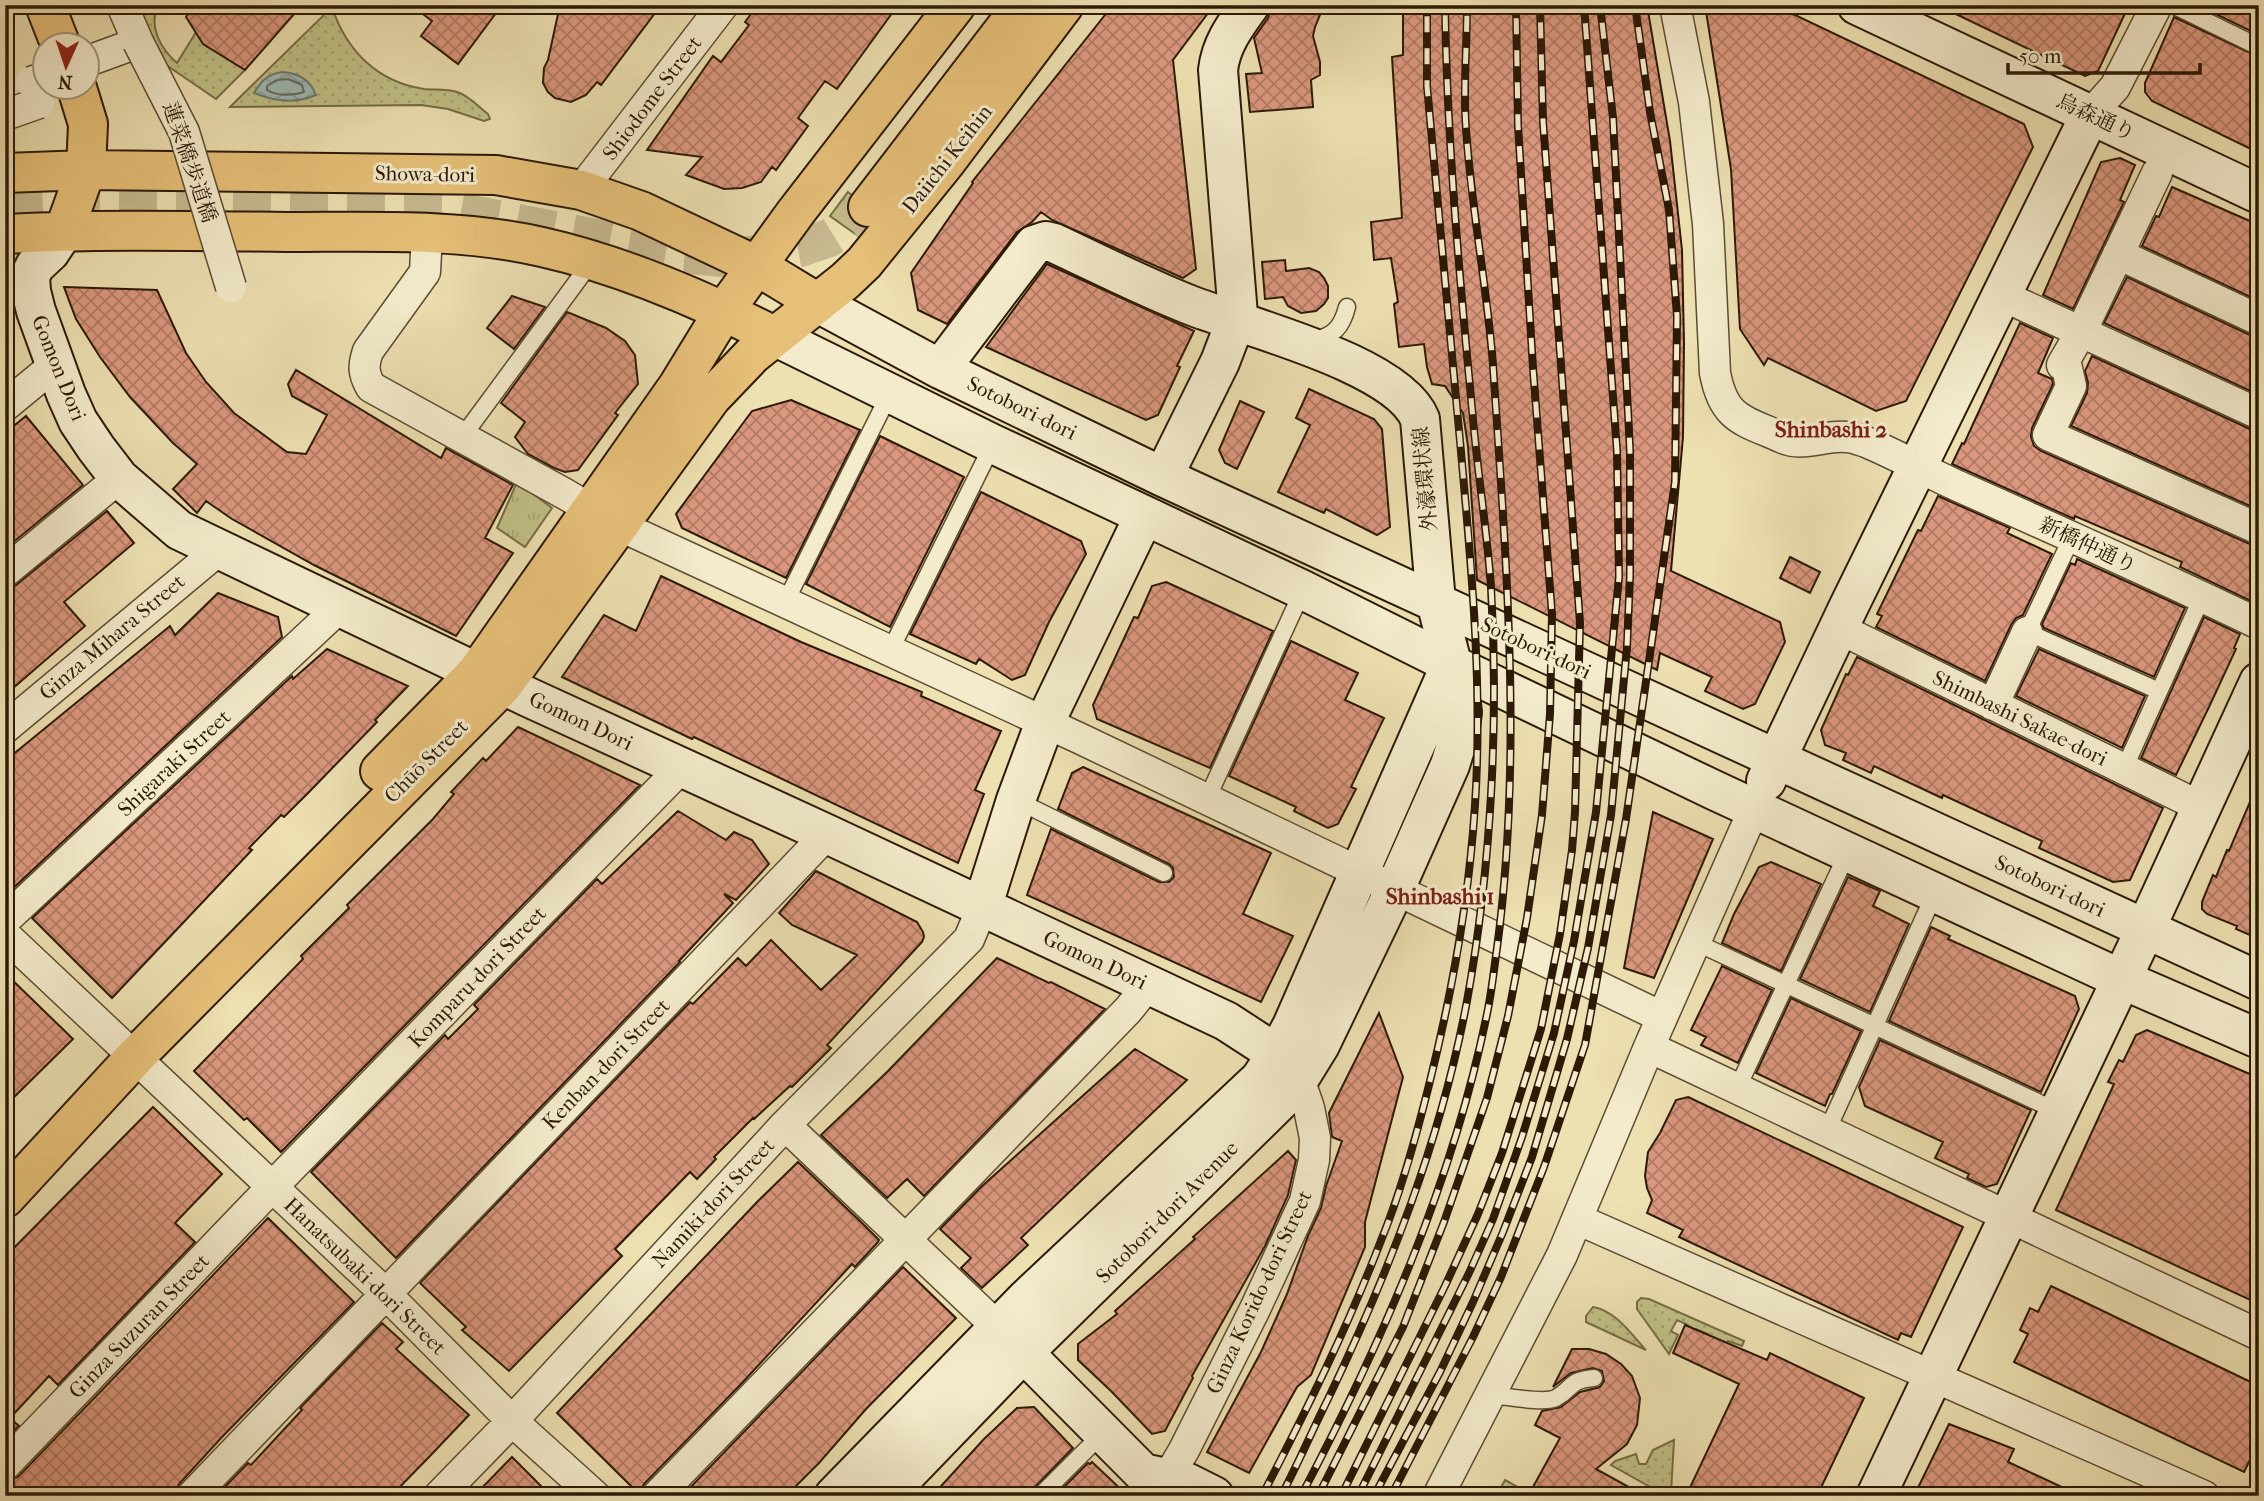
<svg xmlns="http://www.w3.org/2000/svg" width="2264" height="1501" viewBox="0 0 2264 1501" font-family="'IM FELL French Canon','Noto Serif JP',serif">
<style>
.grass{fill:url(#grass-dots);stroke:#766d46;stroke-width:2}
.forest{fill:url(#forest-firs);stroke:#766d46;stroke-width:2}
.park{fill:url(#park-tufts);stroke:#766d46;stroke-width:2}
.water{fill:url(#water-waves);stroke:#707a70;stroke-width:2}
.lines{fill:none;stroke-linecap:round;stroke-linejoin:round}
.shore{stroke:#646a5e;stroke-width:2}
.building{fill:url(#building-cross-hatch);stroke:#2c1a07;stroke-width:2}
.primary-tunnel{stroke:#c6b88f;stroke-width:38;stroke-dasharray:38 19;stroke-linecap:butt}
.lane-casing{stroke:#5c4c32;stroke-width:19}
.street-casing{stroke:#5c4c32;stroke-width:33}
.secondary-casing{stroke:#2c1a07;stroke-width:42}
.primary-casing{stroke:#2c1a07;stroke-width:42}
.highway-casing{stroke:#2c1a07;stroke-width:42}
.lane{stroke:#f3ebcc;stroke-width:16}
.street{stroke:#f3ebcc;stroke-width:30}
.secondary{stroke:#f3ebcc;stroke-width:38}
.primary{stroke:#e6c078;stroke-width:38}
.highway{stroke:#e6c078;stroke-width:38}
.rail-casing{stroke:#2c1a07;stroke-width:8}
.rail{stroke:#f3ebcc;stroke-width:5;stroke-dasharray:16;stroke-linecap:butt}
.street-bridge-casing{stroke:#5c4c32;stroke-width:33;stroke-linecap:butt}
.street-bridge{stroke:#f3ebcc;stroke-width:30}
.labels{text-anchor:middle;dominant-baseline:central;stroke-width:6;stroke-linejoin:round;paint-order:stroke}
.street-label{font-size:21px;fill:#2c1a07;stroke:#f3ebcc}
.neighbourhood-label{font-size:23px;font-weight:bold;fill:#7a1f14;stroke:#f3ebcc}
</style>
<defs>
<pattern id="grass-dots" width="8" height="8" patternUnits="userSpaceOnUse" patternTransform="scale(1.75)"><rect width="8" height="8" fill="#c0c086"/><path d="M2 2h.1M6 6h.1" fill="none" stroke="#a5a472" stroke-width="1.8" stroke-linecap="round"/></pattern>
<pattern id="forest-firs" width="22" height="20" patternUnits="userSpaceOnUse" patternTransform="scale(1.75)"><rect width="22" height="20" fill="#c0c086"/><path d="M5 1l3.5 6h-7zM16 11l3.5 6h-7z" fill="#a5a472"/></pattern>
<pattern id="park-tufts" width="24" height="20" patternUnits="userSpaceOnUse" patternTransform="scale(1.75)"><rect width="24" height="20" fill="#c0c086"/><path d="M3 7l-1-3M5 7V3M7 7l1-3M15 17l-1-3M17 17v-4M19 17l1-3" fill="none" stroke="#a5a472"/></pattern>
<pattern id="water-waves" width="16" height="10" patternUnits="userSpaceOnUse" patternTransform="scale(1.75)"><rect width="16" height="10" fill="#9dbab6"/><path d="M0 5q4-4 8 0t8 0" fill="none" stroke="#879f9b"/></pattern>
<pattern id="building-cross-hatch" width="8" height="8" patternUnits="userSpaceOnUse" patternTransform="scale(1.75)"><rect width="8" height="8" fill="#da977d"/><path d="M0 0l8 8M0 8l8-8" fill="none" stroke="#b17a64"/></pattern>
</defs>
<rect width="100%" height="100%" fill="#ede0b1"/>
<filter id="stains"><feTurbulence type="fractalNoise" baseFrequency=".00286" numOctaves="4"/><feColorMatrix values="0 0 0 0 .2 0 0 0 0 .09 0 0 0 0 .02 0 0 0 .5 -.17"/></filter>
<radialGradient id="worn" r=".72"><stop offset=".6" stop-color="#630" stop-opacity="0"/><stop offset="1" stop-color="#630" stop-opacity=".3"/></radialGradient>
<path class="grass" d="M146,5H158C148,27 161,49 177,63L196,32L204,44L245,70L216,99L153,56L142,13Z
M332,7C346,50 377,82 424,89C435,90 447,89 457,92C468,95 479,107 488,114L490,119L484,121L448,109L421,105L230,107Z
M848,192L881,217L861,238L830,216Z
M1641,1298L1649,1299L1744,1341L1742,1346L1728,1341L1722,1354L1703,1345L1708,1334L1696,1329L1691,1340L1683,1336L1688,1325L1677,1320L1671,1331L1678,1335L1669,1354L1637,1309V1302Z
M1593,1307C1616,1311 1631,1334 1646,1350L1586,1322V1316Z
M1674,1440L1671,1493H1661L1611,1465L1615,1461L1636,1454L1639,1464H1646L1653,1450Z"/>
<path class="forest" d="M1505,1480L1525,1491L1522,1496H1496Z"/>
<path class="park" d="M517,482L552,508L525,547L497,528Z"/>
<path class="water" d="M282,72C298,73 310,79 316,95C295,104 275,102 254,93C261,81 268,74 282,72Z"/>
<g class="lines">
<path class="shore" d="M288,79L302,85L304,92C293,96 277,96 267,90V86L277,80Z"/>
</g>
<path class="building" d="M194,5H302L245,70L203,44L186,17Z
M411,5H502L458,64L421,36L432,21Z
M560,5H661L601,85L597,82L586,95L571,102L555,98L548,92L543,83L544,68L548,60Z
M758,5H898L837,89L825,81L798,118L808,126L776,170L772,167L761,182L742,188L724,189L686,175L702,157L647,150L713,56L721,62L749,25L745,22Z
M1113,5H1214L1173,60L1196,269L1183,278L1052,220L1041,212L1032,222L1017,232L947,324L918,310L911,273L973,183L972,182Z
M1272,5H1324L1315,27L1313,36L1320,62V75L1311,80L1313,107L1250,112L1246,74L1262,73L1254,38L1268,18Z
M1403,5H1647L1670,141L1682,250L1684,343L1683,437L1671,571L1780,622L1785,642L1755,704L1743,709L1705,691L1712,677L1660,653L1657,670L1477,580L1468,446L1463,413L1445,386L1432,384L1427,367L1424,344L1399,347L1394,304L1398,302L1391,258L1374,260L1371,222L1402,218L1392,57L1403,55Z
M1705,5H1774L2024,124L2033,147L1906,401L1876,411L1768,358L1764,365L1740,329L1731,169Z
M1937,5H2129L2098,71L2085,76Z
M2197,5H2259V35Z
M2174,17L2259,57V153L2152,101L2145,92V83Z
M2120,158L2135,165L2120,200L2124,202L2073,309L2043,295L2101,162Z
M2172,187L2259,225V301L2142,246L2156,216L2159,217Z
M1285,260L1286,271L1309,268L1319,272L1324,278L1328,286V298L1324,304L1316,311L1301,313L1288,306L1283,297L1265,299L1262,262Z
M1047,264L1194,331L1177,366L1180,367L1158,415L1146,420L986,347Z
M2127,277L2252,336L2259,337V395L2104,323Z
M64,287L157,290L186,353L206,382L234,413L287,452L306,454L327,415L292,396L288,384L296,370L441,458L446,448L513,485L485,538L513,553L456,636L314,565L232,519L206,501L197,513L173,489L197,464L173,443L130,397L100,357L76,319Z
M512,296L545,307L514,349L487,328Z
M567,312L606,328L625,341L635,355L638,384L615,413L618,415L578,470L565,472L554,468L528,454L515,437L525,422L501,403Z
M2020,323L2053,338L2038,373L2052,379L2053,384L2032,428L2031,437L2034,446L2041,451L2252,545L2259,546V596L2255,603L2180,567L2182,562L2075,516L2074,519L1952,464L1962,443L1964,444L1973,424Z
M2092,356L2252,430L2259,431V510L2071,426L2087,393L2088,383L2085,371Z
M1309,389L1374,419L1382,429L1390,527L1377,535L1326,509L1324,513L1278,492L1310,425L1296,418Z
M791,400L860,430L786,578L682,528L676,514L752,411Z
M1240,401L1264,412L1237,469L1225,463L1219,450Z
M26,416L83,485L5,549V433Z
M880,436L964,477L890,627L806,584Z
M981,492L1081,541L1086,554L1049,622L1025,675L1012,680L979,659L976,664L910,634Z
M1938,496L2010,528L2007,533L2052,554L2023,615L2016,618L2011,625L1985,681L1876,627L1882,616L1877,614L1918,530L1921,531Z
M107,511L134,543L64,602L85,626L5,695V589L16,585Z
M1790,557L1820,572L1810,593L1780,578Z
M2077,559L2185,608L2154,677L2044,628L2042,624L2071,563L2075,565Z
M661,576L801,642L922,692L921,696L1001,731L975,790L984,794L958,863L694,737L692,739L562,677L604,615L636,631Z
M1166,582L1273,631L1210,768L1097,719L1093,705L1134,617L1138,618L1152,586Z
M218,593L278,617L282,637L8,893L5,890V761L170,626L175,635Z
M2204,617L2240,634L2234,648L2236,649L2209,707L2176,775L2141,758Z
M1291,641L1358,673L1345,700L1384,718L1351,787L1356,789L1338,824L1328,828L1294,811L1296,807L1229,776Z
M327,649L408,686L375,720L377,722L310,791L284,817L281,815L249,848L252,850L112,998L32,918L292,676L293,679Z
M2039,649L2145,696L2122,748L2016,696Z
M1857,657L2163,808L2130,880L2113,882L2039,848L2042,841L1943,795L1942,798L1874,766L1871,773L1843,760L1846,753L1825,745L1821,730L1846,674L1848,675Z
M518,727L640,785L281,1152L247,1118L244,1120L194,1071L303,959L301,956L349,908L347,905L433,819L454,794L451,792L483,758L486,761Z
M1083,767L1271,853L1243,914L1293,936L1261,1002L1027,895L1051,829L1159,882H1169L1174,877L1173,868L1169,864L1058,809L1072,773Z
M2259,781V939L2236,929L2237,926L2207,914L2202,909V902L2213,875L2216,877L2227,850L2229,851Z
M678,811L726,840L734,832L752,840L769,864L736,900L724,894L733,903L679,961L680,962L396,1258L311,1172L445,1035L448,1039L478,1009L474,1005L597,879L602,884Z
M1653,812L1713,839L1654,978L1624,968Z
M1771,862L1821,884L1781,971L1722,943L1734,914L1759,867Z
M816,871L917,922L923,932L924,937L922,942L827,1045L831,1048L792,1087L790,1086L754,1119L753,1118L714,1157L716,1159L697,1179L690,1172L615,1249L622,1256L509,1371L462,1330L466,1327L420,1283L690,1002L693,1004L738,958L746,966L771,940L821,990L857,955L792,925L779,913Z
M1848,877L1880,891L1873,906L1909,924L1870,1012L1800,979Z
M1931,927L1950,936L1948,939L2075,996L2079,1009L2041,1092L1889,1021Z
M997,958L1049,983L1051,982L1105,1009L924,1196L907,1179L887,1198L821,1135L888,1071Z
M1722,966L1772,990L1738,1063L1701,1045L1706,1037L1691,1030Z
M5,973L73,1039L5,1106Z
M1791,998L1861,1031L1832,1094H1830L1825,1106L1756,1073Z
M1379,1013L1403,1077L1365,1222V1247L1311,1375L1297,1387L1249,1473L1207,1452L1261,1352L1287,1294L1308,1236L1321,1208L1326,1186L1342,1141L1332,1137L1329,1113Z
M2147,1030L2259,1078V1304L2056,1210L2114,1084L2108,1082L2119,1060L2123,1062L2136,1035Z
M1880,1040L2031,1110L1997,1184L1986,1187L1967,1178L1969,1174L1935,1158L1943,1142L1865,1106L1859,1087Z
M1135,1049L1187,1080L1021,1238L1028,1245L982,1288L961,1268L971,1258L940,1229L981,1187Z
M1688,1097L1963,1227L1911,1337L1901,1333L1898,1340L1679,1237L1683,1230L1647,1213L1652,1200L1647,1188L1645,1176L1648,1152L1660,1133L1676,1100Z
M153,1107L222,1174L175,1223L195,1242L58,1385L49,1376L10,1418L19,1426L5,1439V1257Z
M1288,1151L1296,1160L1288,1195L1265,1246L1192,1376L1193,1378L1165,1431L1152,1434L1111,1391L1078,1360V1344L1117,1314L1115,1311L1195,1239L1193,1237Z
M798,1162L862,1223L879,1240L878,1242L855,1267L852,1264L742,1383L644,1484L640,1495L557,1413L758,1201Z
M268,1218L354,1302L222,1437L179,1484L175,1496H5V1482L18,1477Z
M903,1267L956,1318L866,1409L819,1463L786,1496H682Z
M2051,1286L2259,1386V1442L2244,1472L2014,1362L2028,1334L2020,1330L2030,1308L2038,1312Z
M382,1323L403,1342L396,1349L469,1415L430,1456L391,1496H216L248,1463L251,1465L302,1410L300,1408Z
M1685,1325L1767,1360L1770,1353L1864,1398L1817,1496H1686L1739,1384L1673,1353Z
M1572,1349H1589L1606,1354L1621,1364L1632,1376L1640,1398L1637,1425L1627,1444L1596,1469L1645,1496H1528L1560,1438L1535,1425L1542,1411L1561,1407L1580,1392L1600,1387L1604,1381L1602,1371L1593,1368L1571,1373L1553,1387Z
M1034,1407L1073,1448L1033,1489L1030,1496H932L984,1439L1017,1408Z
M1949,1424L2014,1449L2008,1462L2081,1496H1914Z
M512,1457L541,1486L531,1496H474Z
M1092,1462L1128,1496H1067L1061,1490L1088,1463L1090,1464Z"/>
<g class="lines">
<path class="primary-tunnel" d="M5,208L55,205L455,211L679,254L722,258L777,252L800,248L829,238L850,225L868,207"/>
<defs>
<path id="lane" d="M2173,5L2259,47
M1313,340C1333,337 1342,327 1347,307
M463,436L592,261
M2072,537L2027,632L2159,691
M785,603L890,393
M890,651L993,444
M2124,769L2202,597
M1207,799L1303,590
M1016,800L1164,873
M1695,942L2059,1112
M1737,1089L1848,852
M1827,1131L1935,893
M1490,1395C1505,1396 1544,1404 1556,1398C1573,1389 1568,1380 1594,1378
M1040,1496L1103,1433"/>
<path id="street" d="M122,5L138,42
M1675,5L1694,102L1708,224L1715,373C1724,420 1743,420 1783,438C1802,447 1825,435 1846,437C1852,437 1860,440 1866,442C1897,455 1927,472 1958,486C2059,531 2159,576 2259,624
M88,61L129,46
M2090,115L2115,87L2157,5
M2157,173L2081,332L2062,365L2067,368L2071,386L2048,435L2259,529
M581,190L723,5
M427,233L425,272L368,351C363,366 363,373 371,387L565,494L618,525L1081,739L1662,1017
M2118,254L2259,320
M2001,295L2259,414
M5,406L56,364
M5,572L119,478
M1838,628L2201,807
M1993,705L2027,632
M5,728L220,549
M5,920L341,606
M5,935L386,1294L512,1421L595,1496
M1649,1047L2259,1335
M785,1125L1009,1338
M1577,1219L2204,1496
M5,1465L272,1187L682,767
M192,1496L827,834
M439,1496L512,1421L785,1125L969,939L982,908
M657,1496L1128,1010L1148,985
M1157,1496L1184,1450L1255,1309L1305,1201L1314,1160L1315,1138L1309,1108L1299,1079
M1438,1496L1562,1255L1649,1047L1754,809"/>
<path id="secondary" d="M1857,5L2259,194
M64,231L50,252L35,266L30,276L31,291L36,311L66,394L78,421L96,448L119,478L179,530L528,697L827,834L1226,1021L1277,1054L1299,1079
M818,303L940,369L1163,477L2259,981
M774,336L993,444L1303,590L1451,664L1716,791L2121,979L2259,1039
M1163,477L1220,362L1238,315L1218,70C1221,44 1235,26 1250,5
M1766,781L1849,606L2090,115
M982,908L1016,800L1045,722L1144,516
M1009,1338L1143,1473L1186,1482L1214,1496
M834,1496L1027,1298L1260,1079L1277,1054L1292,1026L1451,664
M885,1496L1023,1353L1281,1100L1299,1079L1320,1045L1395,889L1450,765L1459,736L1462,712L1459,690L1436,602L1420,419C1398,364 1246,327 1190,305C1144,287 1099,264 1054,243L1046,241L1034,245L940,369
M1876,1496L2145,930L2259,682"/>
<path id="primary" d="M45,5L61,46
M5,173L86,170L496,175L581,190L641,211L757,266L818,303
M868,207L1023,5
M64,231L86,170L88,124L77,88
M5,234C99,229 193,231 287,232C371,232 459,228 542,247C622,265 701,299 774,336"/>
<path id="highway" d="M380,771L477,672L678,386L724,311L796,212L956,5
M5,1198L135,1057L503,685L711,398L753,354L845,281L864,263L945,163L1064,5"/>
</defs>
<use href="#lane" class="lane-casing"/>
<use href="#street" class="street-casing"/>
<use href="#secondary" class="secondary-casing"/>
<use href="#primary" class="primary-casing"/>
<use href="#highway" class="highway-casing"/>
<use href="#lane" class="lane"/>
<use href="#street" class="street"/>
<use href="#secondary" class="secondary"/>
<use href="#primary" class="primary"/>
<use href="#highway" class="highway"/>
<defs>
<path id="rail" d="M1262,1496C1306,1411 1348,1327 1382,1238C1402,1189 1416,1137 1429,1085C1452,993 1469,900 1475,805C1483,684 1471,562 1460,441C1449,323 1438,204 1427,86V5
M1281,1496C1298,1464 1312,1431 1328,1399C1389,1272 1441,1140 1467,1001C1491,869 1499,721 1491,587C1487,531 1478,475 1473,419C1460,282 1447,143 1445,5
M1301,1496C1382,1342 1454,1180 1488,1009C1492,989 1494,969 1497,948C1523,755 1506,559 1493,365C1487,286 1471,207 1466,128C1463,88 1467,46 1467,5
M1318,1496L1403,1327L1444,1222L1487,1098L1508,1016L1527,918L1542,815L1550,714L1552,614L1533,368L1518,125L1516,5
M1341,1496L1445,1286L1478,1214L1502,1153L1541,1029L1560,934L1572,850L1575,812L1580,623L1543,121L1540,5
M1358,1496L1469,1273L1493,1219L1522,1137L1554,1033L1574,941L1596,812L1619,577L1617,451L1584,5
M1374,1496L1440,1372L1473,1302L1503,1232L1532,1157L1567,1039L1588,948L1611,815L1627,647L1630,576V451L1613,118L1600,5
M1391,1496L1473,1337L1501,1277L1544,1167L1585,1045L1626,819L1675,482L1677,316L1669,210L1650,112L1635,5"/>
</defs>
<use href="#rail" class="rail-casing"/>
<use href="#rail" class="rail"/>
<defs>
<path id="street-bridge" d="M138,42L184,132L231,287
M31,82L46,77
M5,115L39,103"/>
</defs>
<use href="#street-bridge" class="street-bridge-casing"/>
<use href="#street-bridge" class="street-bridge"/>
</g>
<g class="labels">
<g class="street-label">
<text transform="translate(652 98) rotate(-53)">Shiodome Street</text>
<text transform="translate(2096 117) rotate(25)">烏森通り</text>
<text transform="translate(947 159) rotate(-52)">Daiichi Keihin</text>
<text transform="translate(190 162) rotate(71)">蓮菜橋歩道橋</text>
<text transform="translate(425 174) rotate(1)">Showa-dori</text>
<text transform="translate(59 368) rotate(68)">Gomon Dori</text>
<text transform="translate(1022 408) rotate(26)">Sotobori-dori</text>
<text transform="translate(1425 479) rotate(-95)">外濠環状線</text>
<text transform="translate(2088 545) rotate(25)">新橋仲通り</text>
<text transform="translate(112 637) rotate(-40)">Ginza Mihara Street</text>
<text transform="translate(1536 648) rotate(25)">Sotobori-dori</text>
<text transform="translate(2020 718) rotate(26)">Shimbashi Sakae-dori</text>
<text transform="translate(581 721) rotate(25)">Gomon Dori</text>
<text transform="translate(426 761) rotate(-45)">Chūō Street</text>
<text transform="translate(174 763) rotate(-43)">Shigaraki Street</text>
<text transform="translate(2050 886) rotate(25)">Sotobori-dori</text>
<text transform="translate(1095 960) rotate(25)">Gomon Dori</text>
<text transform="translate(477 977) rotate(-46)">Komparu-dori Street</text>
<text transform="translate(606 1064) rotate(-46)">Kenban-dori Street</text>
<text transform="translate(713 1203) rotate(-47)">Namiki-dori Street</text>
<text transform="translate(1167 1212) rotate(-45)">Sotobori-dori Avenue</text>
<text transform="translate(365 1276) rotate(44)">Hanatsubaki-dori Street</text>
<text transform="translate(1259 1292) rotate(-65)">Ginza Korido-dori Street</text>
<text transform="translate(139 1326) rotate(-46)">Ginza Suzuran Street</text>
</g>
<g class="neighbourhood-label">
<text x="1831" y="429">Shinbashi 2</text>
<text x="1440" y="896">Shinbashi 1</text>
</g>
</g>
<rect width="2264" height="1501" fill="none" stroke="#ede0b1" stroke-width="28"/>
<rect x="7" y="7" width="2250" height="1487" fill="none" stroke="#2c1a07" stroke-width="3.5"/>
<rect x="14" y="14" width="2236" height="1473" fill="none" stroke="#2c1a07" stroke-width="2"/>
<g transform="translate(66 66) rotate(183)"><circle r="33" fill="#f3ebcc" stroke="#a3977d" stroke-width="2"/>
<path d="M0-5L12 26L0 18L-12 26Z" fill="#8f2418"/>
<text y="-10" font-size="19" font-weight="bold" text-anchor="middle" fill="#2c1a07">N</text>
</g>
<path d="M2008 63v10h192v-10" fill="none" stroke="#2c1a07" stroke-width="3.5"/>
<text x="2019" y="63" font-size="21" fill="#2c1a07" stroke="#f3ebcc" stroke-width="5" paint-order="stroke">50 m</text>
<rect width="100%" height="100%" filter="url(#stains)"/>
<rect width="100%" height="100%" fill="url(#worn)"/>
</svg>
